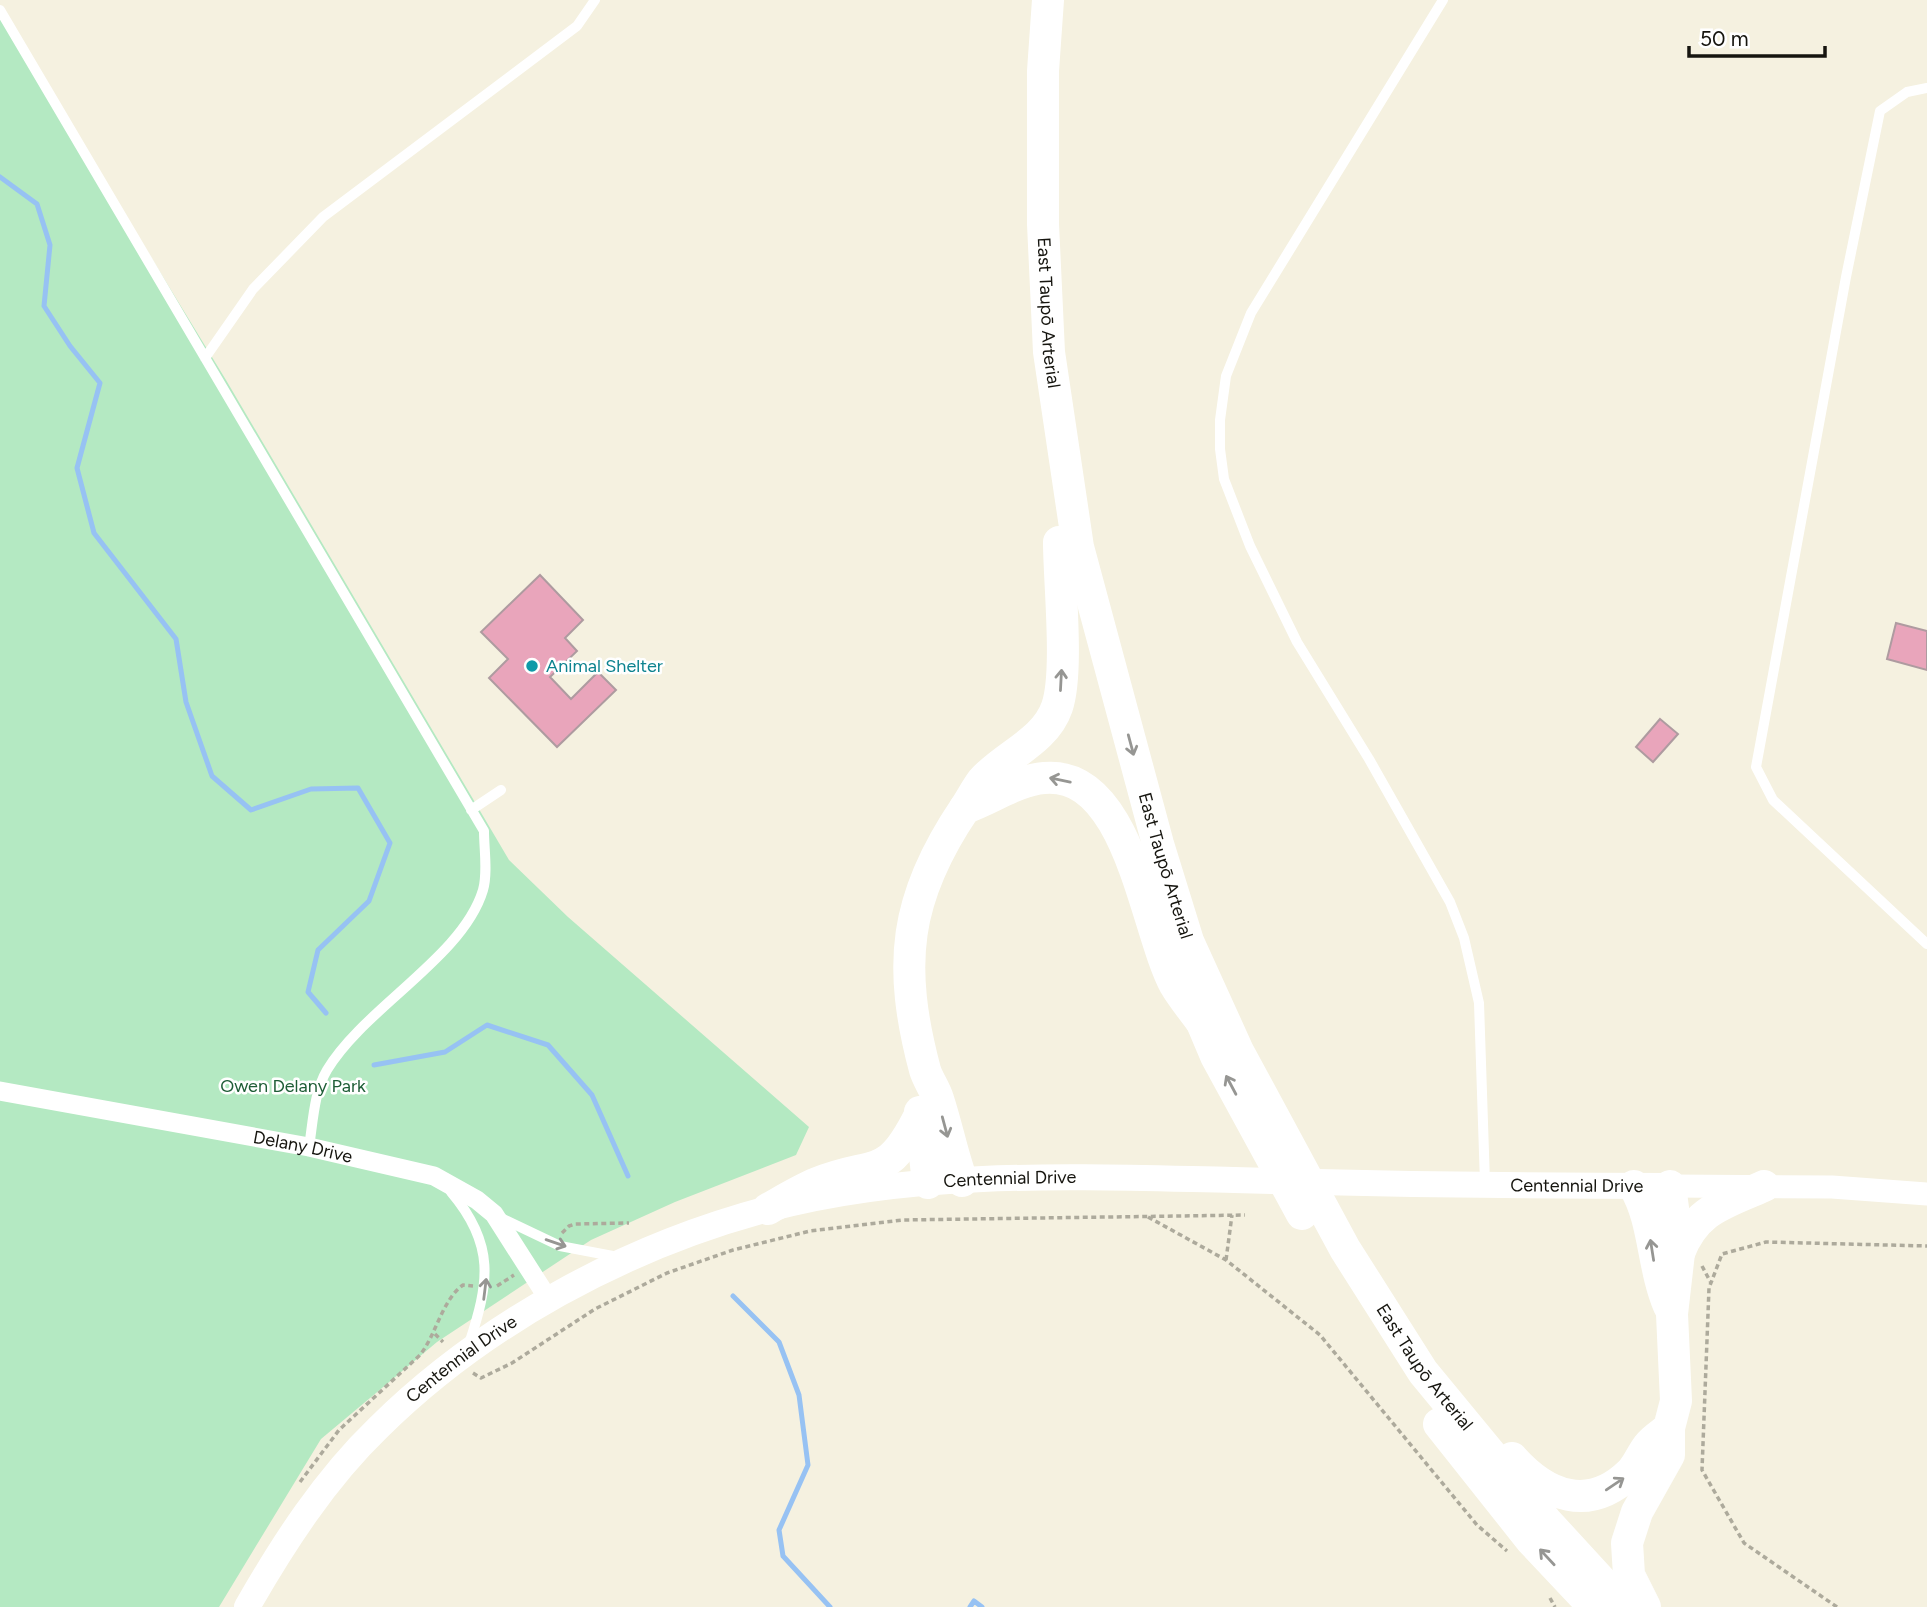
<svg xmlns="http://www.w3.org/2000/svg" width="1927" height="1607" viewBox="0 0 1927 1607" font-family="Figtree,sans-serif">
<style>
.green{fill:#b4e9c2}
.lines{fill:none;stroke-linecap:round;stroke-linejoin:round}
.stream{stroke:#97c2f3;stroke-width:5}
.building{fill:#e9a5bb;stroke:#ae9ba0;stroke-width:2}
.path{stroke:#adaa9c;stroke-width:3.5;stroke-dasharray:5 3.5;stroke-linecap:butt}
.service{stroke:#fff;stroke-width:10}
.minor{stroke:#fff;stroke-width:19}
.tertiary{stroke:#fff;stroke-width:23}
.secondary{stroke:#fff;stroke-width:26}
.trunk{stroke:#fff;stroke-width:32}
.oneway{stroke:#969693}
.culture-dot{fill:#0f9aa8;stroke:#fff;stroke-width:2.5}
.labels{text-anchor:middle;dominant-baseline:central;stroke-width:5;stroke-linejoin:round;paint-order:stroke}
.street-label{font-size:18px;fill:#16150f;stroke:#fff}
.culture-label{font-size:18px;fill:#0d838f;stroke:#fff;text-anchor:start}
.park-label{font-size:18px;fill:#1e5d36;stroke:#fff}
</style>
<rect width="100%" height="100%" fill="#f5f1e0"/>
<path class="green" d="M0,20H6L226,380L509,860L568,917L809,1127L796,1155L675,1202L591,1240L437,1342L321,1439L219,1607H0Z"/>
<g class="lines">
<path class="stream" d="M0,177L37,204L50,245L44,306L70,346L100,383L77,468L94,533L176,639L186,702L212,776L251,810L311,789L358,788L390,843L369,901L318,950L308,992L326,1013
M374,1065L445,1052L487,1025L548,1045L592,1095L628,1176
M733,1296L779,1342L799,1395L808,1465L779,1530L783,1556L830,1607
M970,1607L974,1601L982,1607"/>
</g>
<path class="building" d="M540,575L583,620L565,638L577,651L550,677L571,699L598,672L616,690L557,747L489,678L508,659L481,632Z
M1896,623L1927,631V670L1887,659Z
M1660,719L1678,734L1653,762L1636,747Z"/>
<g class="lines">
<path class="path" d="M1148,1217L1226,1260L1320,1335L1477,1525L1507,1551
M562,1233L569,1226L575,1224L629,1223
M1226,1260L1232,1215
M1702,1266L1711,1283
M497,1286L514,1275
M435,1334L443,1342
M473,1373L481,1378L512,1363L595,1309L667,1273L733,1250L810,1231L903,1220L1245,1215
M300,1482L339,1430L420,1355C436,1335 442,1300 463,1285L473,1286
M1550,1598L1555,1607
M1837,1607L1744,1543L1702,1470L1709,1288L1722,1254L1766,1242L1927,1246"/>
<path class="service" d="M1443,0L1251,313L1226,376L1220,420V449L1224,479L1250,546L1297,642L1369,759L1450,902L1464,938L1479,1003L1485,1183
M0,10L484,831C484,849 488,873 483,890C463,957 364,1008 327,1070C314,1092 313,1122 309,1147
M1927,88L1907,92L1880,111L1846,277L1756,767L1773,800L1927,944
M205,358L253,289L323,217L577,26L595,0
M471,810L501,790
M451,1192C496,1245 489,1283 469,1344
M501,1218L560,1246L618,1257"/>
<path class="minor" id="s1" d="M0,1091L309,1147L434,1176L477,1200L494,1214L549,1300"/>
<path class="tertiary" d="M1670,1186L1832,1187L1927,1194"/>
<path class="secondary" id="s2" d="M247,1607C283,1544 325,1479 378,1428C483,1324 625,1247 768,1209C918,1169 1080,1177 1234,1180C1379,1184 1525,1186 1670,1186"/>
<g class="trunk">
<path id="s3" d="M1048,0L1043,71V224L1049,352L1078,547L1158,844L1188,941L1238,1051L1345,1249L1423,1372L1546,1521L1625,1607"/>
<path d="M965,808C991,799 1017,780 1044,778C1130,770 1145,930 1175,985C1182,997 1192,1009 1200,1020"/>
<path d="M1197,1011L1216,1056L1302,1214"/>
<path d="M920,1112L928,1183"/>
<path d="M962,1181C952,1154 947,1126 938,1099C935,1089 928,1080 925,1070C897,965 904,898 965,808C971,799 976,789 982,781C1005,755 1045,742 1057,707C1069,672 1059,582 1059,542"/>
<path d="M1634,1186C1655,1221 1652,1266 1669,1306"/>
<path d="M768,1209C784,1200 800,1190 817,1183C876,1159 886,1183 920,1115"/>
<path d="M1679,1253C1696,1209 1724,1204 1764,1186"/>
<path d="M1439,1424L1531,1540L1594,1607"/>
<path d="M1512,1458C1546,1496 1589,1513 1630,1473C1638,1465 1641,1455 1648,1446C1653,1439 1662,1434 1669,1428"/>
<path d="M1645,1607L1629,1575L1627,1543L1637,1512L1669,1455V1428L1676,1401L1672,1314L1679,1253L1670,1186"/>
</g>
</g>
<defs><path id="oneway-shaft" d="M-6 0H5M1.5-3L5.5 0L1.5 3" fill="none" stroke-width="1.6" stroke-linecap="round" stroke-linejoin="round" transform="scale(1.75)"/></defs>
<g class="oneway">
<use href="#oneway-shaft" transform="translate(1061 680) rotate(-87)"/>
<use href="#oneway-shaft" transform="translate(1131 745) rotate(75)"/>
<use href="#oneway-shaft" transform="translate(1060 780) rotate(-168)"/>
<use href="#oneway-shaft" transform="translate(1231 1085) rotate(-118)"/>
<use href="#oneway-shaft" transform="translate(945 1127) rotate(75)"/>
<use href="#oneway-shaft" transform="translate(556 1243) rotate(19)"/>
<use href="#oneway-shaft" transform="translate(1652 1250) rotate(-99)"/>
<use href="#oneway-shaft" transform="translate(485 1289) rotate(-83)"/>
<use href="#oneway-shaft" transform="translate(1615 1484) rotate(-34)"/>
<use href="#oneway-shaft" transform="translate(1547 1557) rotate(-133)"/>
</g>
<circle class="culture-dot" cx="532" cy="666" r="7"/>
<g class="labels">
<g class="street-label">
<text stroke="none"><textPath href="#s3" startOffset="313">East Taupō Arterial</textPath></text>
<text stroke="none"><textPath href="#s3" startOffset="880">East Taupō Arterial</textPath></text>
<text stroke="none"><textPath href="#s1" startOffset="308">Delany Drive</textPath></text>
<text stroke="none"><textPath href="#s2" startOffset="919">Centennial Drive</textPath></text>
<text stroke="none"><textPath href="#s2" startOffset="1486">Centennial Drive</textPath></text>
<text stroke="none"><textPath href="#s2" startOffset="331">Centennial Drive</textPath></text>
<text stroke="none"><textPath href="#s3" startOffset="1447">East Taupō Arterial</textPath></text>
</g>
<g class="culture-label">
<text x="546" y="666">Animal Shelter</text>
</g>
<g class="park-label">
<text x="293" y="1086">Owen Delany Park</text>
</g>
</g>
<path d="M1689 46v10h136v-10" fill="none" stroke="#16150f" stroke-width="3.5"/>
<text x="1700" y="46" font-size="21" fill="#16150f" stroke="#ffffff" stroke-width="5" paint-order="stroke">50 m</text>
</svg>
